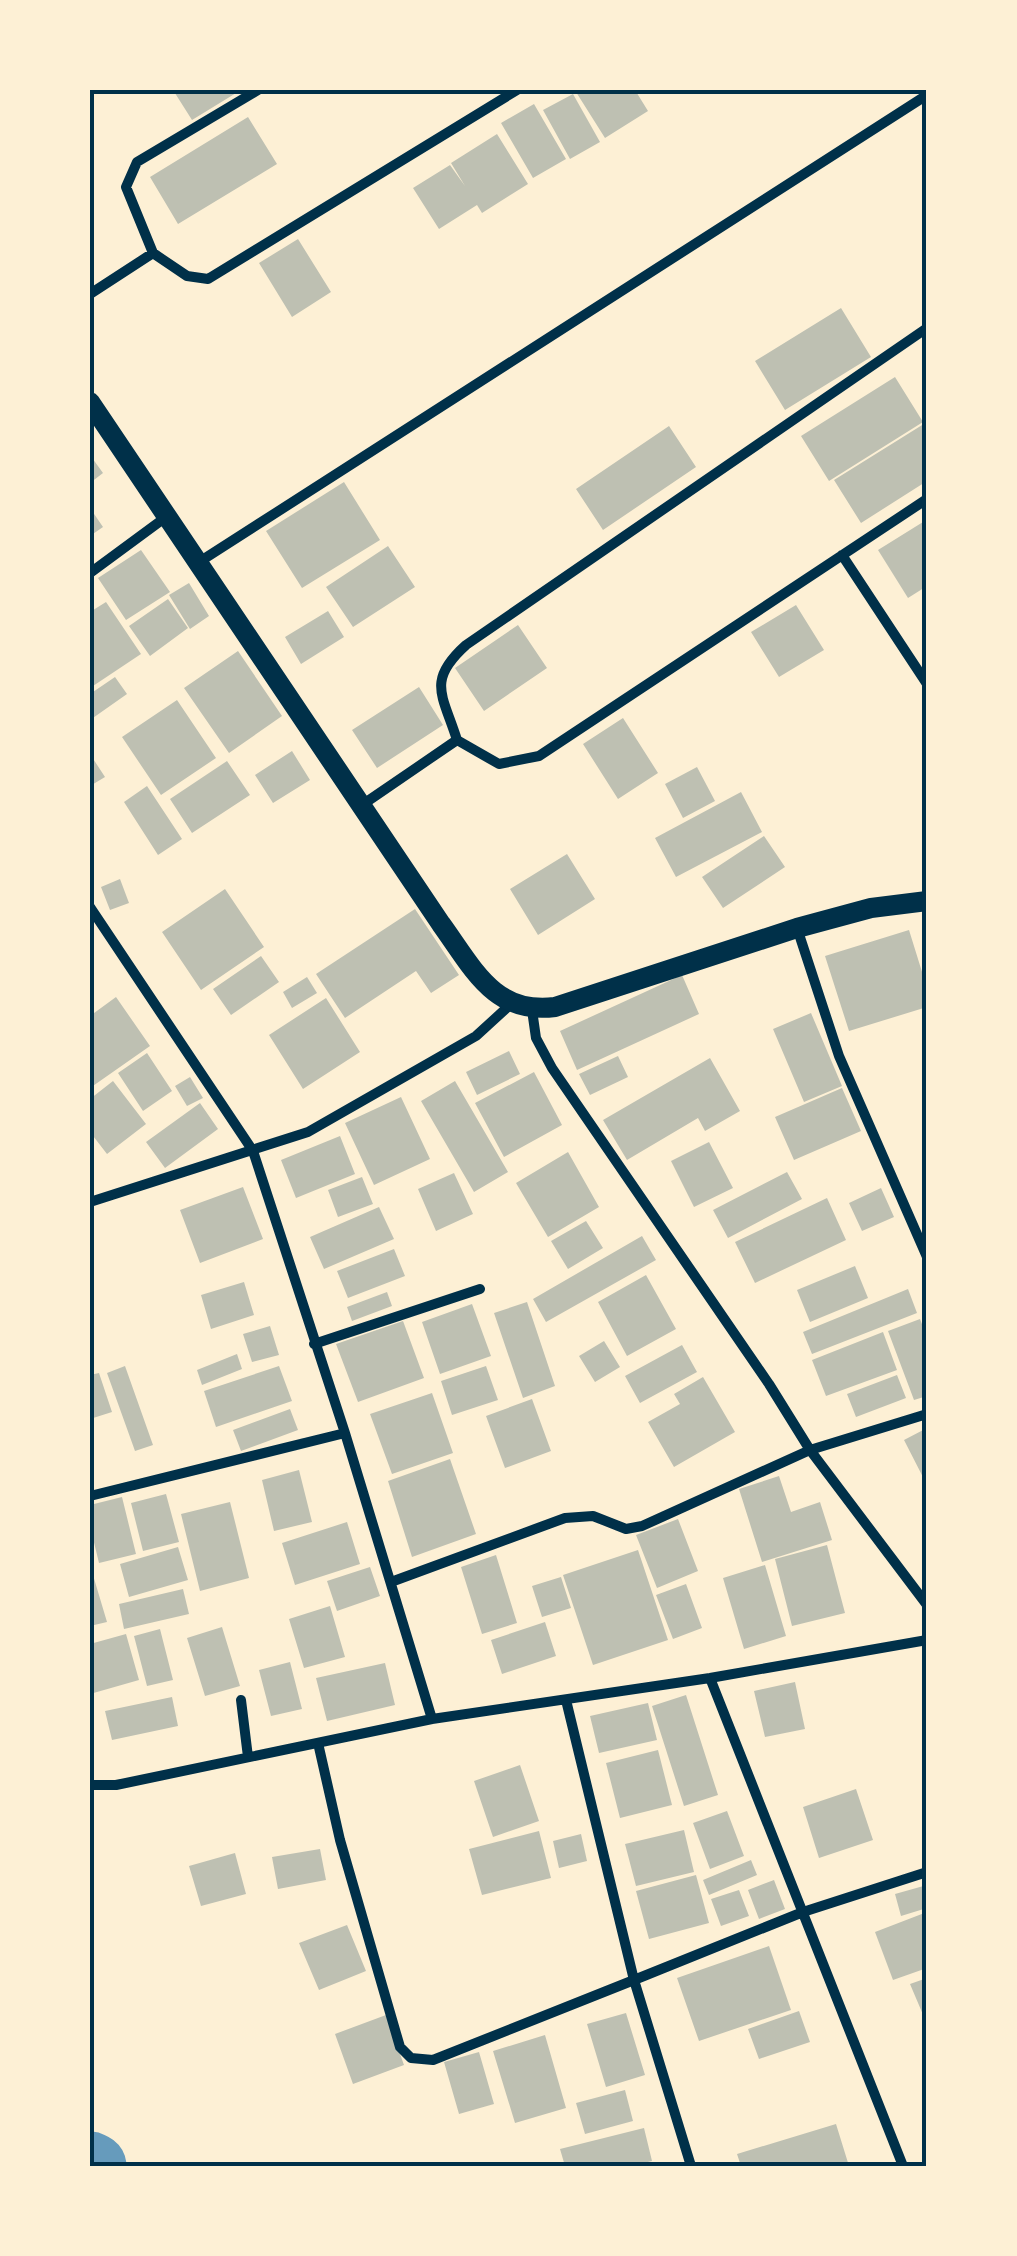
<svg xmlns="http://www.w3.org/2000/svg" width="1017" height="2256" viewBox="0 0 1017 2256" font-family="'Golos Text',sans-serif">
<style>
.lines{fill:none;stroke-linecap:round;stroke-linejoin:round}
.river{stroke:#669bbc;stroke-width:65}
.building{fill:#bec0b2}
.minor{stroke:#003049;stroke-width:10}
.secondary{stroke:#003049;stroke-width:20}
.neatline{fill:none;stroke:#003049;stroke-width:4}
</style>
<rect width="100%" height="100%" fill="#fdf0d5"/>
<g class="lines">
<path class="river" d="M90,2164L94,2166"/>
</g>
<path class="building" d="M173,90H241L192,120Z
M579,90H635L648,111L605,138L576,92Z
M573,94L600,142L570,159L543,110Z
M534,104L566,159L533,178L501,123Z
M248,117L277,164L178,224L150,177Z
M497,134L528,184L482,213L477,205L439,229L413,188L450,165L465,186L451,163Z
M298,239L331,292L292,317L259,263Z
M841,308L871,357L785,410L755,361Z
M895,377L923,422L829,481L801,436Z
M927,422V481L861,523L834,480Z
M669,426L696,467L603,530L576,489Z
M90,455L103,473L90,483Z
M344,482L380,540L302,588L266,531Z
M90,508L103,527L90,536Z
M923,522L927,528V586L908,598L878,550Z
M388,546L415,587L353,627L326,587Z
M141,550L170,592L126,620L98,578Z
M189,583L209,616L190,629L169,595Z
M168,599L188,628L150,656L129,626Z
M106,602L141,654L90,688V612Z
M796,605L824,650L779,677L751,632Z
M328,611L344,637L301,664L285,637Z
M518,625L547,668L484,711L455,668Z
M238,651L282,716L229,753L184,688Z
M115,677L127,694L90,720V694Z
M419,687L443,725L377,768L352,730Z
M177,700L216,758L161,795L122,737Z
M623,718L658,773L618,799L583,744Z
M292,751L310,780L273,803L255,775Z
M90,754L105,777L90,786Z
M227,761L250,795L192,833L170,799Z
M697,767L715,801L683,818L665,784Z
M147,786L182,839L158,855L124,802Z
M741,792L762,832L676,877L655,838Z
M764,836L785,867L723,908L702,877Z
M567,854L595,899L538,935L510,889Z
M120,879L129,903L110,910L101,887Z
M225,889L264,947L201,990L162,932Z
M415,909L459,975L431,993L416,971L345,1018L316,974Z
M909,930L927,988V1007L849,1031L825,956Z
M261,956L279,982L231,1015L213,989Z
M682,975L699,1014L577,1070L560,1031Z
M307,977L317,993L292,1008L283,992Z
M116,997L150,1046L90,1088V1016Z
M326,998L360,1052L303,1089L269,1035Z
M811,1013L842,1086L804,1102L773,1029Z
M509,1051L520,1074L477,1095L466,1072Z
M147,1053L172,1091L143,1111L118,1073Z
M618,1056L628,1077L590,1095L579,1074Z
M710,1058L740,1111L705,1131L698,1118L627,1160L603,1120Z
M534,1072L562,1125L504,1157L475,1103Z
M190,1077L203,1098L187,1106L175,1086Z
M113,1081L146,1124L107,1154L90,1132V1099Z
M455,1081L508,1172L474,1192L421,1101Z
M842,1088L861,1131L794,1160L775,1117Z
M401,1097L430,1159L374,1185L345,1123Z
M200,1103L218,1129L165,1168L146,1142Z
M340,1136L355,1174L296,1198L281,1160Z
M709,1142L733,1188L694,1207L671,1161Z
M568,1152L599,1207L548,1237L516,1183Z
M787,1172L802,1199L728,1238L713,1210Z
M454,1173L473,1214L436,1231L418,1189Z
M362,1177L373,1204L338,1217L328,1190Z
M243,1187L263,1239L200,1263L180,1210Z
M881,1188L894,1217L862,1231L849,1203Z
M827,1198L846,1240L755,1283L735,1242Z
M379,1207L394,1239L324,1269L310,1237Z
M586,1221L603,1248L568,1269L551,1241Z
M642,1236L656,1260L546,1322L533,1299Z
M394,1249L405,1276L348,1298L337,1271Z
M855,1266L868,1298L810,1322L797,1290Z
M646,1275L676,1329L627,1356L598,1302Z
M244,1282L254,1315L211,1329L201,1295Z
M908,1289L917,1313L812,1354L803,1332Z
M387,1292L392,1306L352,1321L347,1307Z
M527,1302L555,1386L523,1398L494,1313Z
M472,1304L491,1356L440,1374L422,1322Z
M920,1319L927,1337V1396L914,1400L888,1331Z
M403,1321L424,1378L358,1402L336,1344Z
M270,1326L279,1355L252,1362L243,1334Z
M883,1332L897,1370L826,1396L812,1360Z
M604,1341L620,1367L595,1382L579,1356Z
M682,1345L697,1372L640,1403L625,1376Z
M237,1354L242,1369L202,1385L197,1370Z
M125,1366L153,1445L135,1451L107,1373Z
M279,1366L292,1401L216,1427L204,1391Z
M486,1366L498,1400L452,1415L441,1381Z
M99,1373L112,1412L90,1419V1375Z
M897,1375L906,1398L856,1417L847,1394Z
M703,1377L735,1432L674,1467L648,1422L680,1404L674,1394Z
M432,1393L453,1453L392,1474L370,1414Z
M532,1399L551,1451L505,1468L486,1416Z
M290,1409L298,1430L241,1451L233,1430Z
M927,1428V1485L904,1440Z
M450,1459L476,1534L412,1557L388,1481Z
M299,1470L312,1522L274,1531L262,1480Z
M779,1476L791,1512L820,1502L832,1540L762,1562L739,1489Z
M166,1494L179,1542L143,1551L131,1503Z
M122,1497L136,1554L99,1563L90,1526V1505Z
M230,1502L249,1578L200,1591L181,1514Z
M678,1519L698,1571L657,1588L636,1535Z
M347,1522L360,1564L295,1585L282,1543Z
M827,1545L845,1613L792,1626L775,1559Z
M178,1547L188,1580L129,1597L120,1564Z
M638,1550L668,1640L593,1665L563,1575Z
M496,1555L517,1623L482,1634L461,1567Z
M90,1565L107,1622L90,1626Z
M765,1565L786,1636L744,1649L723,1578Z
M370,1567L380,1596L337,1611L327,1581Z
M561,1577L571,1608L542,1617L532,1586Z
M686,1584L702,1628L673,1639L656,1595Z
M183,1589L189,1614L124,1629L119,1604Z
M330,1606L345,1657L304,1668L289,1619Z
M545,1622L556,1656L502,1674L491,1640Z
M222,1627L240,1686L205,1696L187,1638Z
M160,1629L173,1680L147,1686L134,1636Z
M126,1634L139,1680L90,1694V1644Z
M290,1662L302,1709L271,1716L259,1670Z
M385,1663L395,1705L327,1721L316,1678Z
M795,1682L805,1729L765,1737L754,1691Z
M686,1695L718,1795L684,1806L652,1706Z
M172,1697L178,1726L112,1740L105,1711Z
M648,1703L657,1740L599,1753L590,1716Z
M658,1750L672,1805L620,1818L606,1763Z
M520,1765L539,1821L493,1837L474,1781Z
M856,1789L873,1840L819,1858L803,1807Z
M727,1811L744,1856L710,1869L693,1823Z
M684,1830L694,1872L636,1886L625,1844Z
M539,1831L551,1878L482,1895L469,1849Z
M581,1834L587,1861L559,1868L553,1841Z
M320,1849L326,1880L278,1889L272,1857Z
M235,1853L246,1894L201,1906L189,1866Z
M751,1860L757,1875L709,1895L703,1880Z
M696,1875L709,1923L649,1939L636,1891Z
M774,1880L785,1909L759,1919L748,1890Z
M927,1885V1908L901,1916L895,1894Z
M739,1890L749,1916L721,1926L711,1899Z
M927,1912V1968L893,1980L875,1932Z
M347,1925L366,1971L319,1990L299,1943Z
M769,1946L791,2010L699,2041L677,1978Z
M927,1978V2015L924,2017L910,1984Z
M799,2011L810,2042L759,2059L748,2029Z
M626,2013L645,2075L606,2087L587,2024Z
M386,2015L404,2065L353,2084L335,2034Z
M545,2035L566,2108L515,2123L493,2051Z
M479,2052L494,2104L459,2114L444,2062Z
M625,2090L633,2121L585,2134L576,2103Z
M836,2124L849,2166H741L737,2154Z
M644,2128L652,2161L631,2166H565L560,2149Z"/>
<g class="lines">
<path class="minor" d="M153,253L126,187L137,162L258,90
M90,294L153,253L187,276L208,279L517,90
M842,555L927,684
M196,564L927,95
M90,573L166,517
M457,740C443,695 426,681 466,645L927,328
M362,805L457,740L499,764L539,756L927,499
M90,907L253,1151L345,1433L432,1719
M797,928L839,1056L927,1257
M532,1010L536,1038L552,1068L769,1384L810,1450L927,1605
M90,1202L308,1132L476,1036L511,1004
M314,1344L480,1289
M90,1496L345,1433
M391,1582L565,1518L593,1516L626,1529L642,1526L810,1450L927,1414
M710,1678L903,2166
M241,1700L248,1757
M318,1743L340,1840L400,2047L411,2058L433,2060L634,1980L566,1700
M90,1785H116L432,1719L710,1678L927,1640
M691,2166L634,1980L803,1912L927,1872"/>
<path class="secondary" d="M90,402L441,924C473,968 494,1015 555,1007L797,928L871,908L927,901"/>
</g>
<rect width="1017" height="2256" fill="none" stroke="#fdf0d5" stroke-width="185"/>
<rect x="92" y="92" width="832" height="2072" class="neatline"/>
</svg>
